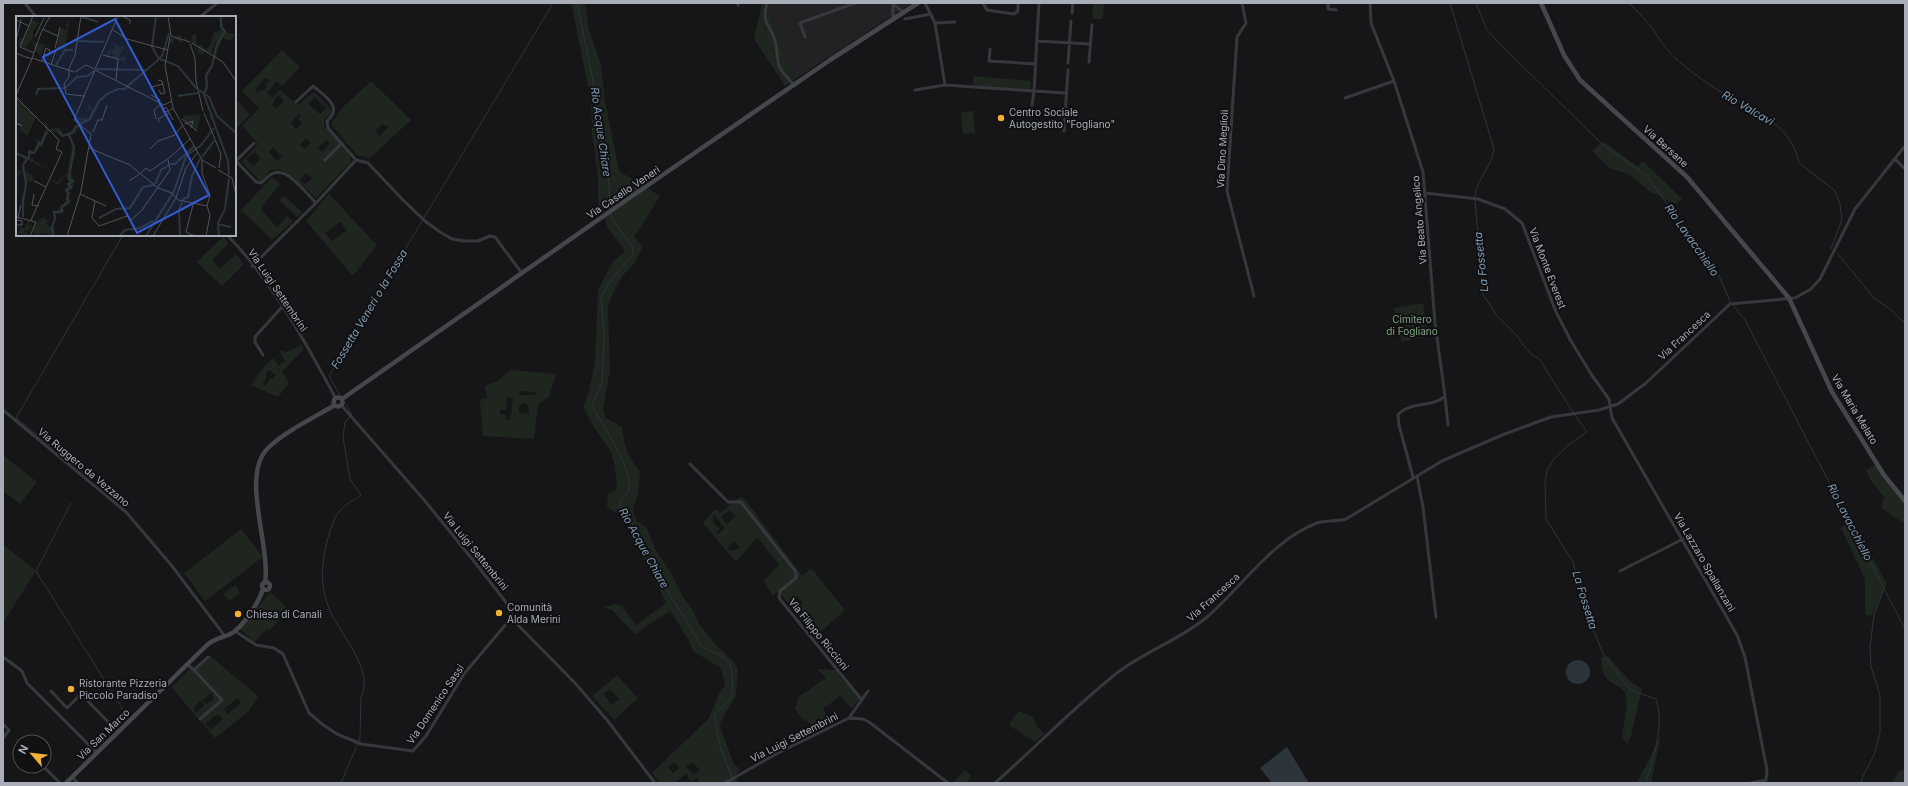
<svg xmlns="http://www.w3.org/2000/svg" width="1908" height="786" viewBox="0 0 1908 786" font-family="Inter,sans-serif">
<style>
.built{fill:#222225}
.green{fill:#1e261f;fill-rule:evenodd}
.water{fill:#2c353c}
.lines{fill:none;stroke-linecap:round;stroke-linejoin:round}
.stream{stroke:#2c353c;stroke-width:1}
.street-tunnel{stroke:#333438;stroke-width:3;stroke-dasharray:3 1.5;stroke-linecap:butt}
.street{stroke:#37383d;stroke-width:3}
.secondary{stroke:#45474d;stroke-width:4.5}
.poi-dot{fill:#f2b134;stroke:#111113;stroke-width:1.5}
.labels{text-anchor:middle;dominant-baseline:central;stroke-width:4;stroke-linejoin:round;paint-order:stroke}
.poi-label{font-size:10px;fill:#a8adb8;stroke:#111113;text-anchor:start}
.street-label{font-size:10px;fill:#a8adb8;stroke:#111113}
.park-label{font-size:10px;fill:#7fa381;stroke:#111113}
.water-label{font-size:11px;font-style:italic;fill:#7f9bb3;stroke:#111113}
.inset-river{fill:none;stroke:#2c353c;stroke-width:2}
.inset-road{fill:none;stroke:#505258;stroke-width:1}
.view{fill:#325cd3;fill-opacity:0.15;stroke:#325cd3;stroke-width:2}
.inset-edge{fill:none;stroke:#a8adb8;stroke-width:2}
</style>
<rect width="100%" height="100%" fill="#161618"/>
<path class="built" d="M769,3H912L795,79L792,76L781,43H778Z"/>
<path class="green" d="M571,3H585L589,30L601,65L605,101L619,171L660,196L634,237L643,247L635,262L621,278L611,297L608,308L610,370L603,409L606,418L622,427L625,445L630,458L640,472L638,494L633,508L636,520L647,528L655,549L670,571L683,597L691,607L700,625L716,645L733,661L738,669L736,696L721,721L720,727L734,764L741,770L736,774L737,783H698V778L691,781L686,774L674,783H659L652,773L709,718L718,696L725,685L721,668L693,651L688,639L670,611L635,634L612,610L604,608L613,604L622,606L636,625L666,603L623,517L607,507L608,494L617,489L615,467L611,452L594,427L583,407L589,392L595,361L598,290L613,261L625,251L608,228L604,218L633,197L629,194L602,212L598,204V177L592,132L591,101ZM674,762L679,768L673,773L668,767ZM692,762L700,770L694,775L686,767Z
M762,3H769L778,43H781L792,76L795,79L785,86L754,39Z
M1093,3L1104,4L1103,19H1092Z
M282,50L300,67L282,86L277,81L267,93L272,98L280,90L298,105L314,92L331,109V113L324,120V126L349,153L351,162L316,198C308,191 284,163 272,170C268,172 264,178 260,181L242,162L258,144L242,126L259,108L242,91ZM266,78L270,80L267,84L265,83L267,86L263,91L260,88L261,90L257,93L255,89ZM278,95L284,101L276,109L272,105ZM315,97L326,108L320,114L308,104ZM299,114L301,116L298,120L302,123L296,129L291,123ZM306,138L311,143L305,149L300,145ZM327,140L330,143L322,152L318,147ZM273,147L282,157L277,161L268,152ZM254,152L261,158L254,166L246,159ZM306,173L312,178L305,185L300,180Z
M973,76L1031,81L1030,90L973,87Z
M371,81L411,120L370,158L357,155L331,124L343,107ZM383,124L389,127L380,136L375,131Z
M235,99L250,114L235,130Z
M973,111L975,133L963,134L961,112Z
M1603,141L1637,166L1643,161L1682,199L1676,204L1651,192L1628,174L1610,168L1592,151Z
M272,177L280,184L262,207V211L277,227L287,216L293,221L272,240L241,210Z
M329,194L377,245L353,276L306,221ZM340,222L347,230L332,241L325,233Z
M284,196L302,212L297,217L279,200Z
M224,236L228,244L212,260L220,269L236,254L244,264L222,286L196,262Z
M1423,303L1428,336L1401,342L1394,308Z
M301,344L304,349L282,372L289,383L278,397L251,385L266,364L274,358L278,366L285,361L278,349C288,355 292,350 301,344ZM269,370L276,375L272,380L271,378L265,386L263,384L267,376L265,375Z
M510,370L556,374L549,397L538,404L534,439L483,436L480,401V399L487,398L485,386L498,381ZM520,391L536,392L535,395H519ZM507,397L513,398L510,420H505L506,415L500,414V410H506ZM522,403L528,404L529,414L519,413V406H521Z
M3,455L37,482L20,504L3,491Z
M1876,465L1882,476L1905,504V524L1881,508L1884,497L1871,481L1866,470Z
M740,497L744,498L802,576L811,568L845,610L815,637L778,591L773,596L763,581L779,565L757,537L736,562L703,523L715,509L720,513ZM730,510L735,517L727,525L721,517ZM714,515L725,528L718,534L716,533L720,529L713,523V516ZM735,541L740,547L733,551H730L727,547ZM797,596L802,602L793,608L789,602Z
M1851,518L1887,584L1871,616L1865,614V579L1841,528Z
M241,529L263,557L205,601L184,573Z
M3,544L36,571L3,623Z
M235,585L240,593L229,601L223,594Z
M270,592L289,610L269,631L267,629L254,642L240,629Z
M210,656L258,696L249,711L215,738L171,687L191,668L194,670ZM212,693L214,699L206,704L202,700ZM237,698L241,703L228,714L224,709ZM201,700L204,705L196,713L193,709ZM218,714L223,719L212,729L209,728L206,725L207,722Z
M1608,656L1629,680L1642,689L1631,736L1627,744L1622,736L1627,705L1625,691C1608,679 1602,681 1601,657Z
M817,669L835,670L859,699L852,709L840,696L823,709L828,719L822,726L817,727L803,719L795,709L798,697L826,678Z
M617,675L638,698L614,720L592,696ZM610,689L619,699L612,705L603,694Z
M1019,711L1033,717L1037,726L1044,734L1035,742L1010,726V722Z
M1661,735L1651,783H1637Z
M1905,768V783H1892L1898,772Z
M965,770L972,776L966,783H953Z"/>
<path class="water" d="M1566 672a12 12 0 1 1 24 0a12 12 0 1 1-24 0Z
M1287,747L1309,783H1272L1260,768Z"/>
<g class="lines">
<path class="stream" d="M577,3L593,81L599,137L608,164L610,210
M1450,3L1494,149C1492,167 1476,179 1475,197
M1476,3L1487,30L1501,45L1602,144L1647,176L1718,274L1731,303
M1629,3C1637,11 1645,19 1652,28C1660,39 1666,50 1676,59C1690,71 1706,83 1721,92C1753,113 1790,120 1799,163L1834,190L1840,204L1842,220L1831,249
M1475,200L1483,295L1499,318L1516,335L1529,352L1539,359L1573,412
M611,213L612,218L633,248L632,256L613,277L601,296L604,335L602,381L593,404L594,410C603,425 634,472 629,489C627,495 624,496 620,501V507C640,531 650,560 665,587C675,605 688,621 697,639C703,654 724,651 730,665C733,673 734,690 730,698C727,705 718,709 714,716L720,746L734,783
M1837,253L1874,298L1890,309L1905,323
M1733,305L1745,320L1905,629
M341,397L329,376L553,3
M1575,415L1587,432L1567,446L1555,458L1547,470L1545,484L1546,519L1573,562L1587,613L1603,654L1630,690L1656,699C1665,729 1653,754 1646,783
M85,474L16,418L123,235
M71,503L36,571L127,716
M341,783L360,738L361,697C375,671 341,635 330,611C318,584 322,555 331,528C333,523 335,516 339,512C344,505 354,500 361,495L350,479L343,437L345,422L352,415L343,400
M1861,783L1863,776L1874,755L1880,733V695L1871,667L1870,648L1874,614L1884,589"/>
<path class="street-tunnel" d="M111,725L114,728"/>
<path class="street" d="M25,3L36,17
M767,3C761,25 771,24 775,41C778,50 776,59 780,68C784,75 790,80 794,85
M893,3V18
M893,3L900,10L904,12
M925,3L935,23L945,85L1034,91L1032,105
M983,3L987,10L1014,14L1018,11V3
M1039,3L1034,91L1066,93
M1242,3L1246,23L1237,37L1227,191L1254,296
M1328,3V9L1336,10
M1370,3L1371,23L1394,81L1423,172L1435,323L1445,396C1433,408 1409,401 1398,415L1399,425L1413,477
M738,5V3
M1072,13L1073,3
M200,17L217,3
M905,19L931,14
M935,23L955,22
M805,37L800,23L855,3
M1038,41L1090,44
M990,49L989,61L1036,64
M1089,62L1092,25
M1068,63L1071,21
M915,90L945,85
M1345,98L1394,81
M296,102L313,86C320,92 337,103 333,113C332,116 329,119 327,121L328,128L356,160
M1064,131L1068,70
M254,143L236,161L256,182L261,183C265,180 269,174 274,173C288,168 307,194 316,203
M1895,159L1905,169
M325,160L342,143
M1425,193L1478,199L1505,209L1522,223L1556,312L1571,341L1591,374L1609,399L1612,418L1737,635L1745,657L1767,770L1766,780L1751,783
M227,235C270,278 308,346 336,399
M252,266L316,203L356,160L368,163L403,200L425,221L440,232L452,239L464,241H478L490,236L495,237L521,272
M263,355L255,342V337L282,307
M1445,396L1448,425
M342,406L425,501L477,565L505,601L517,624L575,683L607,720L655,783
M3,410L126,512L172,566L224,635
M690,464L728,502H741L796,572V578L780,591L779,598L861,699
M1417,476L1423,507L1436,617
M1620,571L1683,539
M235,631L256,645L274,648L283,654L309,713L322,724L337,734L361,744L413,751L426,736L464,674L512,617
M3,657L22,671L27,683L97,753
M188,665L194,670L208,657
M194,670L222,700L200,719
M51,691L67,708L81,694L111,725
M849,718L868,691
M3,724L9,730L3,738
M43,766L60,783
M72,777L78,783
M725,783L776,754L849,718L863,719L869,722L948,783
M995,783C1036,747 1074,707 1117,673C1145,651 1180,640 1207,617C1242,587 1272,540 1317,523C1325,520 1336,522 1346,519L1442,461L1502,435L1551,417L1599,410L1618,404L1646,383L1730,304L1795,298L1811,289L1820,279L1855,209L1905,146"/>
<path class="secondary" d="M1541,3L1564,55L1580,80L1687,177L1789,298L1832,392L1884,475L1905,501
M333.5 402a4.5 4.5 0 1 1 9 0a4.5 4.5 0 1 1-9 0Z
M342,399L635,194L830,60L918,3
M262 586a4 4 0 1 1 8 0a4 4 0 1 1-8 0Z
M265,583C271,546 240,475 268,448C284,432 315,417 335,405
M66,783L207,645C216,637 229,637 235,631C246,622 259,602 263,589"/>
</g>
<g class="poi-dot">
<circle cx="1001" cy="118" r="4"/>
<circle cx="499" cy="613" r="4"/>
<circle cx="238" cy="614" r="4"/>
<circle cx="71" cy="689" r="4"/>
</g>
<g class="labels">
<g class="poi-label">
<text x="1009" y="112">Centro Sociale<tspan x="1009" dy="12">Autogestito "Fogliano"</tspan></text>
<text x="507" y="607">Comunità<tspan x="507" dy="12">Alda Merini</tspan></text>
<text x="246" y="614">Chiesa di Canali</text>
<text x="79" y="683">Ristorante Pizzeria<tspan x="79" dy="12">Piccolo Paradiso</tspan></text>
</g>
<g class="street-label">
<text transform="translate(1666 146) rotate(42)">Via Bersane</text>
<text transform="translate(1222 149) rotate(-87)">Via Dino Meglioli</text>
<text transform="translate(623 192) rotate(-34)">Via Casello Veneri</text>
<text transform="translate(1419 220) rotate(-95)">Via Beato Angelico</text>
<text transform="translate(1548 268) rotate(69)">Via Monte Everest</text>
<text transform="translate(278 290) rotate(56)">Via Luigi Settembrini</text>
<text transform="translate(1684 335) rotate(-43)">Via Francesca</text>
<text transform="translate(1855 409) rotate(59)">Via Maria Melato</text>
<text transform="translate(84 467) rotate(40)">Via Ruggero da Vezzano</text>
<text transform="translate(476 551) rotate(51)">Via Luigi Settembrini</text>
<text transform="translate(1705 562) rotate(60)">Via Lazzaro Spallanzani</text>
<text transform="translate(1213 597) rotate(-42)">Via Francesca</text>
<text transform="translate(819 634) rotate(51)">Via Filippo Riccioni</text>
<text transform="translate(435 704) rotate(-56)">Via Domenico Sassi</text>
<text transform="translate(103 734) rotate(-44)">Via San Marco</text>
<text transform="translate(794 737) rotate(-27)">Via Luigi Settembrini</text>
</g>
<g class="park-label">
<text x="1412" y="319">Cimitero<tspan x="1412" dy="12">di Fogliano</tspan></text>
</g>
<g class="water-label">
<text transform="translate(1748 108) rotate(30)">Rio Valcavi</text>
<text transform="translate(601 132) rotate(82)">Rio Acque Chiare</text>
<text transform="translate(1692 240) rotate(55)">Rio Lavacchiello</text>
<text transform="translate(1481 262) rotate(-96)">La Fossetta</text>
<text transform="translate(369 309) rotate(-59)">Fossetta Veneri o la Fossa</text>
<text transform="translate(1850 522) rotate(63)">Rio Lavacchiello</text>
<text transform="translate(644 548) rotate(61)">Rio Acque Chiare</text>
<text transform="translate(1585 600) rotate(73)">La Fossetta</text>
</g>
</g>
<g transform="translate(16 16)">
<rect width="220" height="220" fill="#161618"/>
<path d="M16,0L17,4L24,7L17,15V26L39,32L28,30L25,40L19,35L16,24L9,32L3,28L4,21L7,23L10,20ZM204,0L209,16L219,18L214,25L206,21L197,50L192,59V73L188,79L195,98H200L195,100L212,146L186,76L189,74V59L195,50L201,28L199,27L195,38L189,35L187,39L182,37V30L184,28L190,34L195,28L198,16L205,15ZM54,1L49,34L40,33L44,12L50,14V10H47L51,8ZM153,16L145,43L149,47L143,44L114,68V73L102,74L91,78L83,87L74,104L68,105L59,117L54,119L60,137L54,154L58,166L56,174L52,175L54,188L46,192L49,194L47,197L40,198L37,211L39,220L26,217L22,220L16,216L20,208L16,205L20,206V208L27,201L33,206L29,207L34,211L36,210L39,203L37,195L42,196L45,188L49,189L48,186L51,184L49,172L54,171L51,161L49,160L42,169L34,163L41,166L51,158L56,130L52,120L45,121L42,116L31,115L32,118L28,121L25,130L19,137H15L14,141L30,153L12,144L9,145L8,154L16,159L18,165L11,166L7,202L5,183L10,170L9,159L7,156L3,158L0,166V162L2,155L6,154L8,142L0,137L12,141L13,133L18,136L22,127L19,126L21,123L24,125L30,113L28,107L30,106L33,113L43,111L48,119L56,116L62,108L60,101L73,102L76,95L72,92L73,88L77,94L90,77L102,72L107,73L142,43L136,31L141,40L145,41ZM180,17L181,35L179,34L180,30L169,25H166L165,28L159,22L157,28L153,27L154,22H160L162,18L166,20L164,23L168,24L170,20L171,25L175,26L176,20ZM97,28L102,29L101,32L103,30L109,31L108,34L104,32L106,36L103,41H110L109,47L97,42V36L93,37L95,41L91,40L92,35L99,33ZM0,82L20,101L11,120L4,113L5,110L0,108ZM185,98L181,115L169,107L167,100ZM12,204H16L12,209L17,210L13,212L14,215L9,214L8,217L11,215L12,219L2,218L4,211L9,212Z" fill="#1e261f"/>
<path class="inset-river" d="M140,0L136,31L143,43M205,0V11L209,15L200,31L196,50L190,59L191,70L188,79L212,145L213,159M66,1L82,6M62,25L88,26M144,43L162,50L181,73M40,49L49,34H57M80,53L130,54M183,74L193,81L201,100L220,117M20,79L22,73L49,72L61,61L72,60L78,55M162,80L182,77M42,115L47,120L57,116L59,111L74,103L83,85L91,78L102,73H108L141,45L146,40L153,17M0,137L11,142M186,141L198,125M154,148H159L178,130M139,168L145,154L153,149M166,184L172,181L176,160L184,143M7,201V184L10,168L7,149L13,141V136L18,137L23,127L25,129L31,115M83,202L100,193L114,192L127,171L138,169M202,208L215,211M38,220L36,211L39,203L38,196L46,195V191L53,185L51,183L53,177L50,174L55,171L52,168L57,165L53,163L58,131L53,118M103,220L109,214L124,212L137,205M130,220L158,175L170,140L185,129L198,112M164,220L163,196L166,186M203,220L202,207L209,193L213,162"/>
<path class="inset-road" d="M17,0L4,31L18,37M106,0L114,4V8M152,0L155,20M0,4L13,10M26,13L42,20L44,11M97,14L111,23L152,34M154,20L149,50L157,92L186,144L200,152M155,20L174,26M19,21L28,2M0,24L5,3M176,27L207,46L220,65M174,28L179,42L180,65L187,95M39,32L42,20M0,37L12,42M87,39L102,43L100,64M16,42L25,17L34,0M16,42L58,56M26,45L27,41L30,32L34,34L33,39L28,38M35,49L40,34M79,53L102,0M79,54L148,89L156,85M52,55L59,39L65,0M53,55V61L48,68L50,78L68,80M59,56L70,49L78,53M142,64L146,65L149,77L145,78L143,74M135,71L147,68M0,79L16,43L11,41M135,79L144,84L143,87M0,81L43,124L40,133L46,136L15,204M150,91L147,94L148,97L158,92M150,91L157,104M188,97L205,138L203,152M140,103L138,94L145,88M166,103L181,115M143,106L142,103L153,97M0,107L6,110L0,107M169,108L177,105L175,112M77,116L82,104H86L91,89M73,132L114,149L142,172L156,177L162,184L191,190M134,133L142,125L159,119L167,109M186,144V157L194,179L191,190M202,154L216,162L220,179M125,157L130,152L134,155L153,142L175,122M18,165L30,171M113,165L125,157M18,178L16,189L23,190M64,178L79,185L76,202L83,210L111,200L115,204L126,194L154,154L152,144M79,185L90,190M178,185L170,216L179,220M0,201L20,206L14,220M2,201L5,189M0,204L6,205V209H0M51,220L65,175L75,118L58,104L79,54M137,220L160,182L170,152L182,136M190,220L194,199L191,190"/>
<path class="view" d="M99,3L193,179L121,217L27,41Z"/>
<rect width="220" height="220" class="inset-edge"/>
</g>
<rect width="1908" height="786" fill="none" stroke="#a8adb8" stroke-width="8"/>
<g transform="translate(32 754) rotate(298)"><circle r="19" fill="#111113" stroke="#4d4f55"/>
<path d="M0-3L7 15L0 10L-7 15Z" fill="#f2b134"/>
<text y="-6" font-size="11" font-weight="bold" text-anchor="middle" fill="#a8adb8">N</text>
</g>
</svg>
